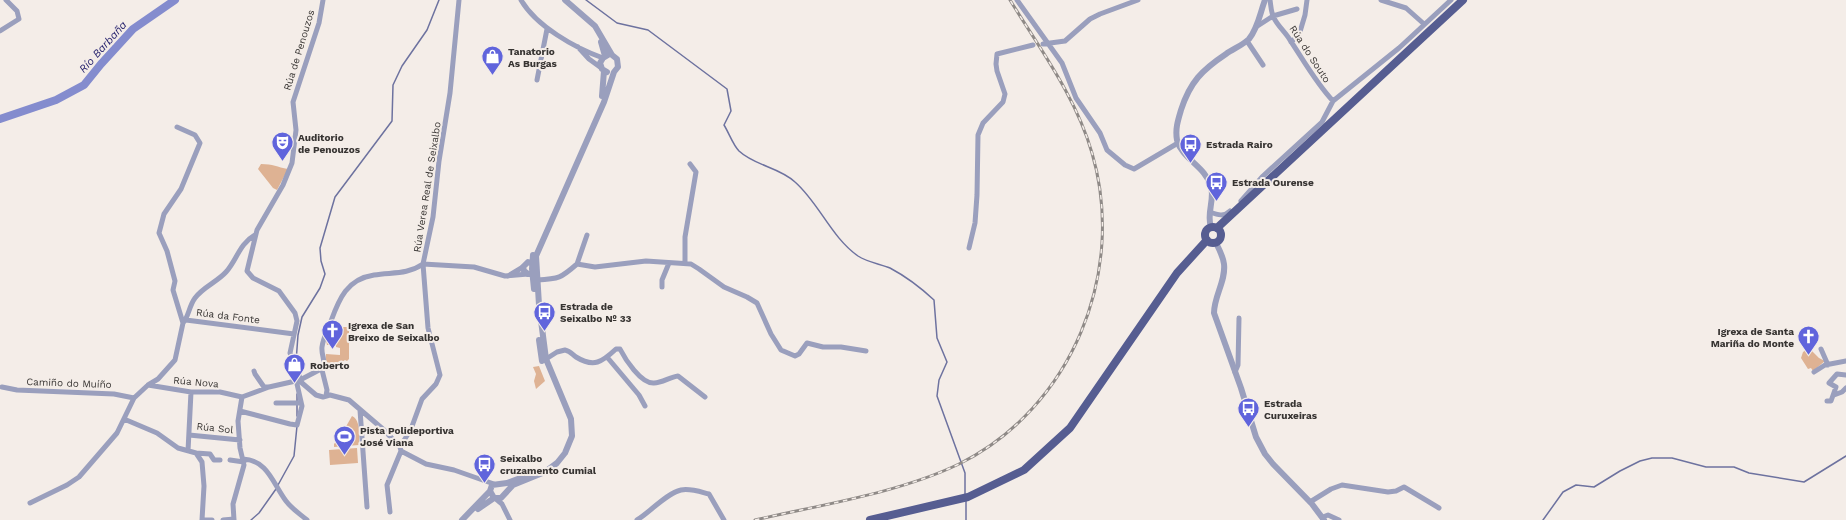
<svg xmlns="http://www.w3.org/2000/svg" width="1846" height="520" viewBox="0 0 1846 520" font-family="'Work Sans',sans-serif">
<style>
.green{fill:#deb293}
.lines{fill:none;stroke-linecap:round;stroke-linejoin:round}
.stream{stroke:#6d729f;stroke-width:1.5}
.river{stroke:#848cce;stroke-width:8}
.minor{stroke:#9a9fbd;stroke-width:5}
.tertiary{stroke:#9a9fbd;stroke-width:6}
.primary{stroke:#565d91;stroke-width:8}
.rail-casing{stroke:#8f8a87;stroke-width:3}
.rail{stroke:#f4ede8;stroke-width:1.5;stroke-dasharray:4.5;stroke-linecap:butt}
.labels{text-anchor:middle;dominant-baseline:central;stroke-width:4;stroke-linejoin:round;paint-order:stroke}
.street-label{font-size:10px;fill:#373432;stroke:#f4ede8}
.poi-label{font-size:10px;font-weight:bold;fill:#373432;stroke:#f4ede8;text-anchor:start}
.water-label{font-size:11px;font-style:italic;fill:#221e6b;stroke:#f4ede8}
</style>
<rect width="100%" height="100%" fill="#f4ede8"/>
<path class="green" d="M261,164C273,164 277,167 288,169L277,190L273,188L258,169Z
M330,327H349V359L347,361L345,360L335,366L325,364L326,354L340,355V348L336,347V345H327L326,340Z
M1809,348L1819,358L1825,361L1813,371L1811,368L1808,369L1801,358L1803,352Z
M539,366L545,381L536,389L534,381L536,374L533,367Z
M352,416C361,420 359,436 359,445L334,447V444L340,437Z
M357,448L358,463L330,465L329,450Z"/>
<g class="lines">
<path class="stream" d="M586,0L617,23L648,30L727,89L731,111L724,125C729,133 733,145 739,151C755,166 779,167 795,182C819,203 831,237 858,256C867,262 880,264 890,268C907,277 920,287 934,300L937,338L947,362L939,380L937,396L965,473V494
M296,362L298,335L302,317L320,288L325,274L321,261L320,248L335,197L392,121L393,85L402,66L427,30L439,0
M297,394V416
M278,485L294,456L297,426
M966,500V520
M251,520L259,513L276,489
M1543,520L1563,492L1576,485L1594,487L1620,471L1640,461L1652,458H1672L1706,467H1734L1749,473L1804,482L1846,456"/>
<path class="river" d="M0,119L56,100L84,85L101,64L133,29L175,0"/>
<path class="minor" d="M323,0L319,23L293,102L296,130L292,163L283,185L257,230L247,271L253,278L279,291L295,313L297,321L290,353L302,383L316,395L323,397L330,395L349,400L384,430L400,447L401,451L426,464L454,470L494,484
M521,0C536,26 575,48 603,58
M1017,0L1062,63L1076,98L1100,133L1107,150L1125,165L1134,169L1178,143
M1270,0C1271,6 1271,13 1274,18C1277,25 1286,33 1290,40C1304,61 1316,83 1333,101
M1381,0L1406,8L1424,24
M1256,27L1273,16L1297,9
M0,31L19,19L17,11L6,0
M1247,41L1263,65
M1291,42L1299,35L1305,15L1307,0
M1043,44L1065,41L1090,19L1100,14L1138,0
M578,47L589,59L600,67
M537,80L547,29
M177,127L195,135L200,143L181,189L164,214L159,233L167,251L175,281L173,290L183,323
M1241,201L1263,176L1322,122L1333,101L1399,48L1451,0
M1210,212C1218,215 1224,217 1230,211
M969,248L975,223L977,195L978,135L983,123L1003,102L1005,94L997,71L996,64L997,54L1033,45
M685,263V237L696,172L690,164
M423,264L474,267L505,276L528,274
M577,264L587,235
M508,276L523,267
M537,280C559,279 561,278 577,264L595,267L646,261L691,264L699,269L724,287L747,297L757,303L771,334L781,350L795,356L799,354L807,343L823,347H841L866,351
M662,287V280L669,263
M186,320L294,334
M1821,349L1828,365
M607,357L639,395L645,406
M546,359L557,352L565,350C570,351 572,354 576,357C594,368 602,362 616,349H620C625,359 641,384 654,383C662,383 670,377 678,376L705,397
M322,370L327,390L326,396
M254,371L255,374L264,387H268
M1235,372L1238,365L1239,318
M1814,372L1825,365L1846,361
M148,385L191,392H220L242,397L269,387L300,380L323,368C326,361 321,355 322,347C323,338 328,330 331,321C339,299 347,279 374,275C392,272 407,275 423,264
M2,387L17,390L114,394L134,398
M1834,395L1842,392L1846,388
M1827,401H1831L1836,387L1829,383L1837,374L1846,375
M276,403H301
M360,410L367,507
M240,411L290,424L297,425L302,406L297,384L300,380
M124,419L157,433L178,448L196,453L202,462L204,486L202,520
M189,435L240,440
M400,447L411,429L422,399L436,384L440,375L428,328L423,264L433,217L439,161L450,93L459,0
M188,451L191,392
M196,453L210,454L214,460H220
M243,459C268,460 273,484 286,501C292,509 300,514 307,520
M230,460L244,462
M496,499L502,504L510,520
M1310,502L1331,489L1342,485L1388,492L1396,491L1404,487L1439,508
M30,503L67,485L79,477L117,433L134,398L148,385L158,379L175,360L183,323C189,316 189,306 195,298C203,287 217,282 226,272C237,260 239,244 255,235
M390,512L387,485L401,451
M1323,517L1328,515L1339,520
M202,520H212
M223,520L234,519
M234,520L233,504L244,465L240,448L238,421L242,397
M637,520C650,512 667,493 681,490C690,488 701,492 709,494L724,520"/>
<path class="tertiary" d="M601,42L605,56
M607,72L602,69L600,63L603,58L608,55
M602,96L604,71
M1211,227C1206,214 1215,200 1211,186C1205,166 1182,159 1177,140C1175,129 1178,120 1181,110C1190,82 1202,70 1226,54C1233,49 1243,45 1249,39C1258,28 1260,13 1265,0
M1216,243C1219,249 1223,256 1224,264C1226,281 1214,296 1214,313L1241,388L1256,437L1265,454L1273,464L1312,504L1324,520
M533,255L532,269L534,289
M534,264L528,262L523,267L524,271L528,274H532L534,271
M539,340L542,361
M490,491L494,498H501L513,485L545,472L557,463L565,453L572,436L571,419L546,359L539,305L536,256L604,102L614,72L618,67L617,59L612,55L595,26L565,0
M478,509L494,498
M462,520L490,491L492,485L507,483L539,471"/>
<path class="primary" d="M1205 235a8 8 0 1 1 16 0a8 8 0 1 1-16 0Z
M1217,228L1463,0
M870,520L968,497L1024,470L1070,428L1177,273L1207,240"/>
<defs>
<path id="rail" d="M755,520C820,505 899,493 959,464C1072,408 1127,272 1092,153C1076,97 1040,49 1010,0"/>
</defs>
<use href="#rail" class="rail-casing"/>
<use href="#rail" class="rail"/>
</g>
<defs>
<symbol id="shop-pin" viewBox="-11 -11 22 30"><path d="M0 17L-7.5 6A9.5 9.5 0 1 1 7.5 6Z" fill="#6064dc" stroke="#f4ede8"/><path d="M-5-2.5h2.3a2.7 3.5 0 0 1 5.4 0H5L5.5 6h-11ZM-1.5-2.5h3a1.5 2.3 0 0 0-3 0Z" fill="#fff"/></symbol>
<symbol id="theatre-pin" viewBox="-11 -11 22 30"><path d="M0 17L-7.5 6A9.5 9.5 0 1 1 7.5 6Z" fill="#6064dc" stroke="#f4ede8"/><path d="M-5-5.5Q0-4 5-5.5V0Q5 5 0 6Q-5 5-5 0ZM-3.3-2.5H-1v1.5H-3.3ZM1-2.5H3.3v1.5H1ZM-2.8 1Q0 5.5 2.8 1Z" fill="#fff"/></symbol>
<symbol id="bus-pin" viewBox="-11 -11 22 30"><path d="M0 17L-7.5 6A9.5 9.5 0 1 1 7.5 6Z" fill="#6064dc" stroke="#f4ede8"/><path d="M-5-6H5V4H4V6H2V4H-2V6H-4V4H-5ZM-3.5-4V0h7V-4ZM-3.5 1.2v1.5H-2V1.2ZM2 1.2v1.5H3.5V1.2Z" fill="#fff"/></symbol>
<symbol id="church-pin" viewBox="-11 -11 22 30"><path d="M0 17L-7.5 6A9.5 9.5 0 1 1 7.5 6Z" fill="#6064dc" stroke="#f4ede8"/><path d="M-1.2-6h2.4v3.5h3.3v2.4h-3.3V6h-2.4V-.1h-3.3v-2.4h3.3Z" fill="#fff"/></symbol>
<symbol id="stadium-pin" viewBox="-11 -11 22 30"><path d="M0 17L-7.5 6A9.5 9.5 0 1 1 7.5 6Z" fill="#6064dc" stroke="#f4ede8"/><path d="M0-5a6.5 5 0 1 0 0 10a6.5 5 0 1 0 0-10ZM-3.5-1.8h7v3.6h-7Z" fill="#fff"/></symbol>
</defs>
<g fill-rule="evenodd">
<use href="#shop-pin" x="480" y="44" width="25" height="34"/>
<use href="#theatre-pin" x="270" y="130" width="25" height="34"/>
<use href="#bus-pin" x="1178" y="132" width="25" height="34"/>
<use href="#bus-pin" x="1204" y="170" width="25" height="34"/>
<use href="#bus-pin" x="532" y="300" width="25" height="34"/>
<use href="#church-pin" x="320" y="318" width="25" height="34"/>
<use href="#church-pin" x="1796" y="324" width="25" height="34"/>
<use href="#shop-pin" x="282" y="352" width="25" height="34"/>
<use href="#bus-pin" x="1236" y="396" width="25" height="34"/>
<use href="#stadium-pin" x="332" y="424" width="25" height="34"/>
<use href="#bus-pin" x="472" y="452" width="25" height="34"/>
</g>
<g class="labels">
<g class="street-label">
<text transform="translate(299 50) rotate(-73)">Rúa de Penouzos</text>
<text transform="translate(1310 54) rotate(57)">Rúa do Souto</text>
<text transform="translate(427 187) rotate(-81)">Rúa Verea Real de Seixalbo</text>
<text transform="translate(228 316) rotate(7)">Rúa da Fonte</text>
<text transform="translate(196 382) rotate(5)">Rúa Nova</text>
<text transform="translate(69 383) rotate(2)">Camiño do Muíño</text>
<text transform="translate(215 428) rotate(6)">Rúa Sol</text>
</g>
<g class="poi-label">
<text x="508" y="51">Tanatorio<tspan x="508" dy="12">As Burgas</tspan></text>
<text x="298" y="137">Auditorio<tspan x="298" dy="12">de Penouzos</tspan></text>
<text x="1206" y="144">Estrada Rairo</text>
<text x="1232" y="182">Estrada Ourense</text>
<text x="560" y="306">Estrada de<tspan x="560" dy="12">Seixalbo Nº 33</tspan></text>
<text x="348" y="325">Igrexa de San<tspan x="348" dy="12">Breixo de Seixalbo</tspan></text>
<text x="1794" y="331" text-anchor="end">Igrexa de Santa<tspan x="1794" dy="12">Mariña do Monte</tspan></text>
<text x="310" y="365">Roberto</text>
<text x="1264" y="403">Estrada<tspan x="1264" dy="12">Curuxeiras</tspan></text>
<text x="360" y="430">Pista Polideportiva<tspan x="360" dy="12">José Viana</tspan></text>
<text x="500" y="458">Seixalbo<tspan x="500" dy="12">cruzamento Cumial</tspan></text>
</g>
<g class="water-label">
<text transform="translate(103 47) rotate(-48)">Río Barbaña</text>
</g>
</g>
</svg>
